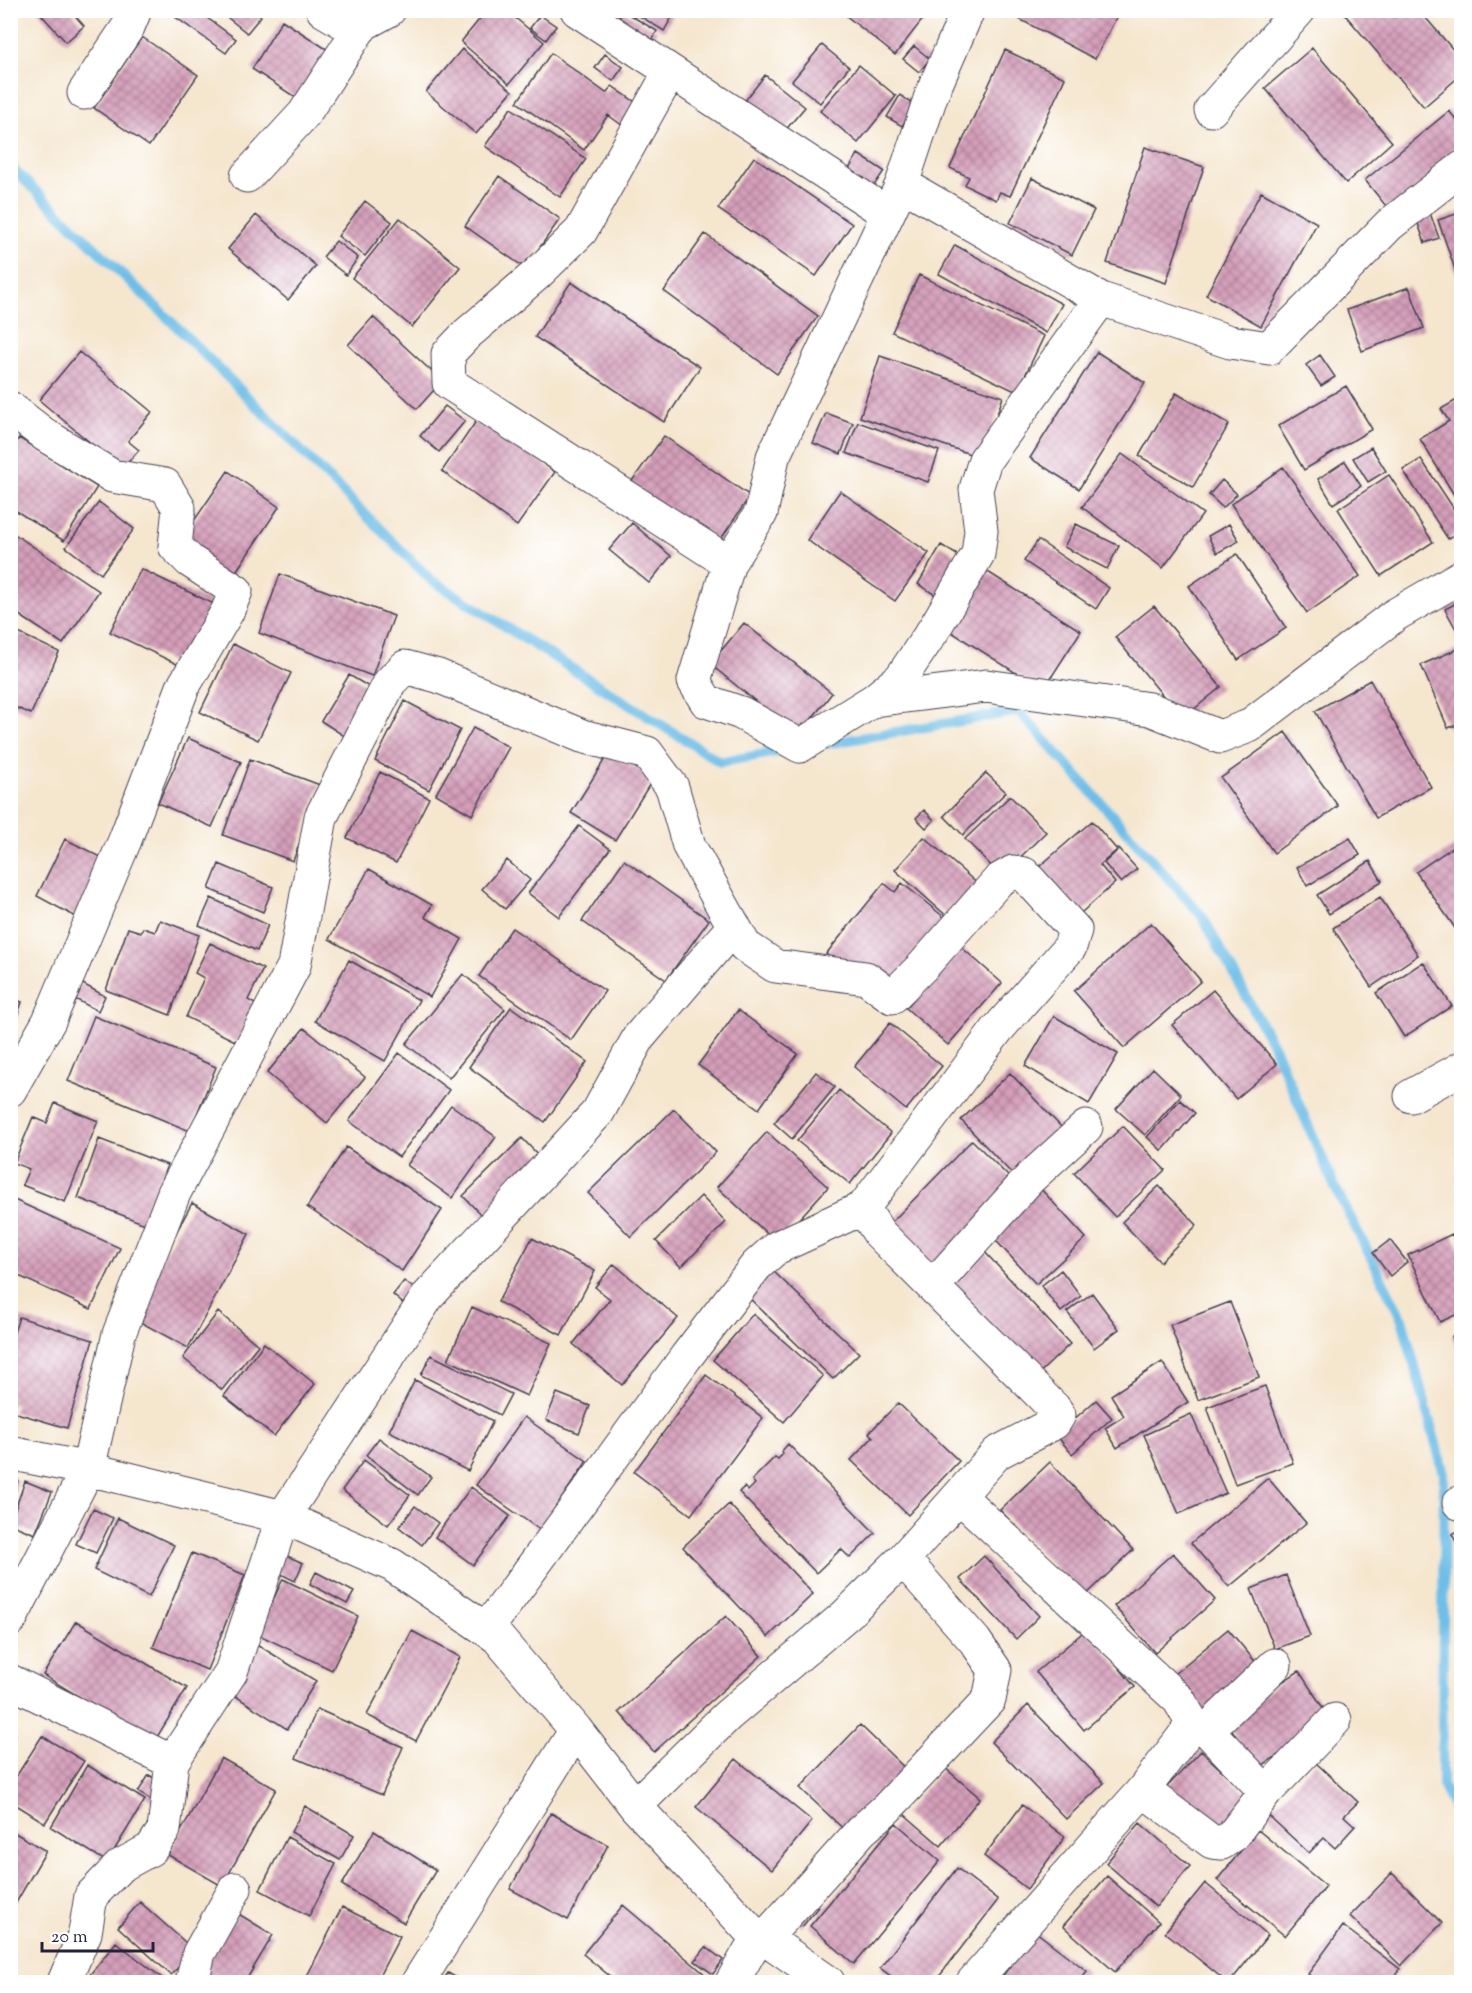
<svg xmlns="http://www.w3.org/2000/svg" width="1472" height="1993" viewBox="0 0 1472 1993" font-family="'Sorts Mill Goudy',serif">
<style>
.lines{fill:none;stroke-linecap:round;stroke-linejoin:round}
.stream{stroke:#6dbfe9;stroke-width:10}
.building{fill:url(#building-cross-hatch)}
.minor-casing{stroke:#423f51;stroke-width:35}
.minor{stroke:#fff;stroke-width:33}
</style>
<defs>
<pattern id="building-cross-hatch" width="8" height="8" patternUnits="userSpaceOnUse" patternTransform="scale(1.5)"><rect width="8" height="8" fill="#d59fba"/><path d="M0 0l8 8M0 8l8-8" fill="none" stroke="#ac8198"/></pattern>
</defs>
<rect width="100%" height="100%" fill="#fff"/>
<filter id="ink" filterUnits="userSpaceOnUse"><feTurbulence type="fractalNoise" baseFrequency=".0167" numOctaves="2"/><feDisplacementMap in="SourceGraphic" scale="12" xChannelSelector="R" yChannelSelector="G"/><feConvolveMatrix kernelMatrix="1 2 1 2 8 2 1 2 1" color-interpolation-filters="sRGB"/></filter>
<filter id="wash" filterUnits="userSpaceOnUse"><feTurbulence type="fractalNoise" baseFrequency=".008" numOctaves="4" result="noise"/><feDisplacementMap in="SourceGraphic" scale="24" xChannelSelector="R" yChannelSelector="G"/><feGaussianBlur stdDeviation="1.35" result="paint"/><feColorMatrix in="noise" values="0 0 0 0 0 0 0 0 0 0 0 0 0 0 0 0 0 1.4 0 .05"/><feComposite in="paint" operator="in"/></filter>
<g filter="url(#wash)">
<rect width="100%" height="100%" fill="#f5e6ce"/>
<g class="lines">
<path class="stream" d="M10,166L177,327L430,579L720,762L789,750
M825,744L1019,711L1202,916L1274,1047L1334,1185L1402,1319L1444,1474L1442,1785L1462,1824"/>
</g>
<g id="blocks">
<path class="building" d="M37,10H70L84,26L66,42Z
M178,10H196L236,39L226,53L174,16Z
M218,10H254L261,16L247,33Z
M487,10H506L544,42L509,84L461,42Z
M595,10H622L612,26Z
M630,10H676L664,31Z
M839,10H930L895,55Z
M1010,10H1120L1095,59L1008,13Z
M1341,10H1419L1462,60V74L1424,107Z
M623,11L657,31L648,48L614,28Z
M540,15L556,26L546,40L530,28Z
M282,20L334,54L304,103L252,69Z
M142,37L198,75L149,146L94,108Z
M822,45L849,67L820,103L792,81Z
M914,46L930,59L919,72L903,59Z
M1312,48L1392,142L1346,183L1265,88Z
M462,49L512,91L476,134L426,92Z
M1005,50L1065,78L1010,196L1000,192L996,200L965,185L969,177L950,168Z
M551,53L606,93L612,86L638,104L623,126L608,115L584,150L517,102Z
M605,54L623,67L613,81L595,68Z
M859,65L896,96L858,143L820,111Z
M765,75L805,107L783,133L744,102Z
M900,95L915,105L902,126L887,117Z
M511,108L586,159L560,197L485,146Z
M1449,111L1462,126V152L1390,211L1365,180Z
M1145,147L1204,167L1166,283L1107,263Z
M858,154L884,171L869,193L844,177Z
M754,157L852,224L816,276L718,209Z
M499,176L560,219L525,268L465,226Z
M1032,178L1094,210L1072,255L1010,223Z
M1261,192L1317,223L1261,326L1206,295Z
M365,201L392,222L365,256L338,236Z
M1462,212V287H1461L1438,220Z
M1430,213L1439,238L1425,243L1416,218Z
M256,215L316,266L288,300L228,249Z
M400,218L460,267L412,327L352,278Z
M705,234L818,316L777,374L664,291Z
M336,241L358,258L346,275L323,257Z
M955,245L1062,304L1046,333L939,274Z
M919,275L1044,336L1017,392L892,332Z
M571,282L700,367L664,422L535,337Z
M1409,287L1424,328L1362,351L1347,310Z
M373,317L442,381L417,409L348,345Z
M79,352L152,412L128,441L139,450L122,469L39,400Z
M1097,352L1145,383L1079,489L1030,458Z
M1320,355L1335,377L1321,386L1306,365Z
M880,356L1003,397L982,458L860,417Z
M1346,386L1372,429L1304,470L1278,426Z
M1176,393L1229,424L1193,487L1139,456Z
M1462,397V508L1420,439L1449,421L1441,409Z
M445,406L465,421L439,452L420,436Z
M826,413L853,423L841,454L813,443Z
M479,417L555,472L517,526L442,471Z
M858,422L939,451L928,482L846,453Z
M664,436L750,496L716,546L629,485Z
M19,438L97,487L64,541L10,507V451Z
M1371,447L1386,471L1368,482L1353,458Z
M1122,454L1203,514L1163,568L1082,507Z
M1421,459L1462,521V530L1448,539L1403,470Z
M1345,461L1361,486L1333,504L1318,479Z
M1283,467L1360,576L1307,613L1231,504Z
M228,471L279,507L229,582L181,540Z
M1389,475L1433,542L1381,576L1338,509Z
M1222,480L1237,494L1223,508L1209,495Z
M840,491L929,553L895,601L807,540Z
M99,502L134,529L101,574L66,547Z
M632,523L671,556L649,583L609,550Z
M1076,524L1119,546L1107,569L1064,547Z
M1229,524L1239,541L1217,553L1208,536Z
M10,531L99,591L63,644L10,609Z
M1038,540L1109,588L1096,609L1024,561Z
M941,545L967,561L943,600L918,584Z
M1237,554L1286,628L1238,660L1189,586Z
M980,567L1081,631L1043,690L942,626Z
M141,569L214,604L183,667L110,632Z
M280,574L394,616L372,676L259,633Z
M1462,600V640L1445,609Z
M1154,606L1221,687L1182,719L1115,637Z
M744,623L832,693L798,736L710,664Z
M10,629L59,652L31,714L10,705Z
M233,644L291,673L258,740L200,712Z
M1462,647V723L1448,728L1421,665Z
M349,675L381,694L352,741L321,721Z
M1370,680L1431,787L1376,818L1315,711Z
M405,701L460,730L429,790L375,761Z
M473,728L509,747L472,815L436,794Z
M1285,732L1338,806L1274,853L1221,778Z
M188,738L241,762L212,827L158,803Z
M610,751L653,779L615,840L571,813Z
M250,759L320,785L293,861L223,835Z
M380,772L429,798L396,863L347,838Z
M986,773L1006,792L963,835L944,816Z
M1010,796L1046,832L1001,876L965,839Z
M924,810L934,820L926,828L916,818Z
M1092,821L1117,850L1100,865L1115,883L1074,919L1033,872Z
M579,826L610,849L559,917L528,893Z
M924,837L980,886L950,919L895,870Z
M1350,838L1360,855L1307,886L1297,867Z
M65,839L105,859L76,917L37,896Z
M1462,841V938L1416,872Z
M1119,849L1137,869L1121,883L1104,863Z
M507,860L530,880L505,909L482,889Z
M624,860L709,920L666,980L582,921Z
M1370,861L1382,881L1329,914L1317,895Z
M219,864L273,887L263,912L209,889Z
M369,869L432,905L425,917L462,939L430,997L329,939Z
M884,883L895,892L902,883L950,922L891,994L847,971L826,954Z
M1380,897L1418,955L1371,987L1333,928Z
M211,898L268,925L257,951L199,925Z
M160,920L199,935L170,1015L106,990L128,928L141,932L143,928L155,932Z
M1151,923L1201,981L1124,1048L1074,991Z
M512,928L605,991L571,1040L479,976Z
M210,943L263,969L248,1000L255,1004L237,1042L186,1017L204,978L195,973Z
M960,946L1002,983L948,1045L906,1008Z
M349,960L419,1000L385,1061L315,1021Z
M1423,962L1452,1006L1404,1037L1376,993Z
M463,974L505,1009L449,1078L406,1044Z
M81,983L105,996L98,1011L73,998Z
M1213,990L1277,1064L1236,1099L1172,1025Z
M10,998L22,1002L11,1034H10Z
M511,1007L587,1062L545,1122L469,1067Z
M738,1010L798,1054L759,1109L698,1065Z
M94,1016L216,1067L190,1131L68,1081Z
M1054,1016L1118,1054L1089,1104L1025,1066Z
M890,1023L942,1066L906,1110L854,1067Z
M304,1028L365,1077L327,1123L267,1073Z
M399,1053L449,1090L399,1157L349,1121Z
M1153,1068L1181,1095L1145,1135L1116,1109Z
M816,1072L835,1087L792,1139L774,1123Z
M1010,1073L1063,1129L1014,1176L961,1120Z
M839,1090L891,1133L850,1184L797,1141Z
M1180,1100L1195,1113L1162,1151L1147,1137Z
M55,1103L98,1121L65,1202L22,1185L29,1169L14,1163L33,1117L47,1123Z
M451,1105L496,1137L452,1198L407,1165Z
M674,1109L716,1152L631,1237L588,1193Z
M1123,1126L1165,1170L1115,1217L1074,1173Z
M767,1132L828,1187L777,1243L717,1187Z
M522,1138L541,1158L483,1217L463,1196Z
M99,1139L167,1165L145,1224L78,1198Z
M972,1140L1019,1187L934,1273L887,1227Z
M346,1147L442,1210L402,1271L307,1207Z
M1159,1186L1197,1225L1160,1262L1122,1222Z
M1039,1187L1086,1238L1036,1284L989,1233Z
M701,1196L726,1222L681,1267L656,1241Z
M10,1198L120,1248L91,1309L10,1272Z
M192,1203L249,1234L188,1348L131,1317Z
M1452,1234L1462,1253V1312L1440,1322L1408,1255Z
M532,1238L595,1271L561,1335L498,1302Z
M1390,1240L1407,1262L1390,1276L1373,1253Z
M982,1249L1070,1344L1030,1382L942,1286Z
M614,1264L678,1318L622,1385L573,1344L610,1299L595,1287Z
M770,1268L859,1353L833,1379L745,1294Z
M1061,1270L1081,1296L1061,1312L1041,1286Z
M404,1281L419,1292L407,1307L393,1295Z
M1092,1293L1119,1329L1094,1348L1067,1312Z
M1230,1302L1259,1377L1198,1400L1170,1325Z
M472,1307L551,1343L527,1396L448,1360Z
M218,1312L258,1345L222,1390L183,1358Z
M753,1314L823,1376L784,1422L713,1360Z
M19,1317L93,1340L67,1428L13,1412L16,1404L10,1403V1345Z
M1462,1333V1363H1461L1452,1336Z
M264,1343L315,1384L274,1436L224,1396Z
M431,1355L511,1394L500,1415L421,1375Z
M1162,1362L1188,1402L1117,1448L1105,1428L1124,1416L1111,1395Z
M706,1375L763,1418L691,1515L634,1472Z
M415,1380L493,1421L468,1471L389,1431Z
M1265,1386L1293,1463L1235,1484L1207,1407Z
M557,1393L590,1406L579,1433L546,1420Z
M1096,1400L1112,1418L1072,1454L1056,1435Z
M898,1403L959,1461L908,1515L851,1460L873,1437L869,1433Z
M1191,1414L1226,1493L1179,1514L1144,1435Z
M524,1417L587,1461L540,1530L476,1485Z
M379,1438L431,1477L418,1495L366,1455Z
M788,1444L875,1533L850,1558L841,1549L816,1573L739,1492L744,1487L748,1491L755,1484L752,1480L775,1457L778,1459L783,1454L781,1452Z
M364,1460L410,1495L388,1525L342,1490Z
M1050,1462L1133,1550L1083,1598L1000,1510Z
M1268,1478L1306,1523L1229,1587L1191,1543Z
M10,1479L18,1480L11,1508H10Z
M25,1481L52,1492L35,1534L10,1524Z
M471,1487L510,1516L473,1565L435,1537Z
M729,1504L813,1594L768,1637L683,1547Z
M415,1506L438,1523L422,1545L399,1527Z
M93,1509L113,1518L96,1553L76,1544Z
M118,1518L174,1545L149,1597L94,1570Z
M1462,1529V1553L1452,1534Z
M192,1553L245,1575L207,1670L153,1647Z
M280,1553L303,1563L295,1581L273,1570Z
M1173,1553L1215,1600L1155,1653L1114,1606Z
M984,1556L1039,1616L1016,1639L960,1579Z
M316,1572L354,1592L347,1604L310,1584Z
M1286,1575L1310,1636L1275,1649L1251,1589Z
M283,1579L358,1616L332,1670L257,1634Z
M726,1616L761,1656L654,1752L619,1712Z
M76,1621L187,1688L154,1742L43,1675Z
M1087,1629L1135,1687L1084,1730L1036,1672Z
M1228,1629L1263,1671L1209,1716L1174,1674Z
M412,1631L460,1657L416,1741L367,1715Z
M258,1645L316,1681L287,1729L229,1692Z
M1299,1671L1331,1720L1257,1769L1225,1719Z
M1028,1705L1104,1783L1066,1819L991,1742Z
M317,1709L403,1747L382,1795L296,1758Z
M860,1725L911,1774L852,1837L800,1788Z
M10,1732L16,1735L10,1744Z
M42,1736L84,1761L45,1823L10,1801V1786Z
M1201,1751L1254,1801L1218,1839L1165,1789Z
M221,1758L276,1789L222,1886L168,1855Z
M736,1759L812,1821L772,1870L696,1807Z
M1315,1762L1358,1802L1344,1816L1355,1826L1335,1848L1324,1838L1309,1853L1267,1814Z
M87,1765L145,1800L107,1862L51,1827Z
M944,1767L980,1798L941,1846L904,1814Z
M149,1775L168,1787L157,1804L138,1792Z
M1022,1805L1065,1837L1027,1889L984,1856Z
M305,1806L354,1835L340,1860L291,1832Z
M551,1813L608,1845L568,1920L510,1889Z
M896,1823L940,1861L854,1964L810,1926Z
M1140,1823L1190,1866L1156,1907L1106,1863Z
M10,1830L46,1851L13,1908L10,1906Z
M1258,1830L1326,1886L1285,1936L1217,1880Z
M374,1831L436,1870L404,1923L342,1885Z
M287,1837L336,1864L309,1916L260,1890Z
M957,1868L998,1900L935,1982H899L880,1968Z
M1392,1873L1442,1923L1401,1966L1350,1916Z
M1107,1876L1159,1922L1115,1972L1063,1926Z
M1205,1883L1268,1935L1230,1982H1227L1165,1932Z
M808,1899L818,1907L802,1927L792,1919Z
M140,1902L194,1950L171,1975L118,1927Z
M623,1905L706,1975L700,1982H617L583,1954Z
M342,1907L400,1936L376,1982H304Z
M237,1913L273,1935L245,1982H197Z
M1343,1926L1400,1969L1390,1982H1319L1308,1974Z
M1036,1932L1087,1971L1078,1982H998Z
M116,1942L167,1982H84Z
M706,1947L723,1960L713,1974L695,1961Z
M448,1973L464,1982H442Z"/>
</g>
</g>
<g filter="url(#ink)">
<use href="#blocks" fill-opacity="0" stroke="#423f51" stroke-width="1.5"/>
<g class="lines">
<defs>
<path id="minor" d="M323,10L358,31L365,23L389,10
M577,10L888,214
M968,10L931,96L902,184L773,457L761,513L729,563L694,681L706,701L741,713L800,746L874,700L901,678L934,629L978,554L981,531L976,489L985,460L1101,299
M670,72L581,231L537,274L467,334L448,354L449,383L729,563
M84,93L128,27L135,10
M1211,110L1299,10
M247,176L304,114L358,31
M902,184L1101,299L1230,342L1269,348L1389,225L1462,168
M10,408L45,435L112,476L165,485L179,508L175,546L190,561L236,591L227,612L183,687L125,840L49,1021L10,1090
M874,700L986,686L1150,709L1220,737L1249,726L1395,615L1462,576
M1411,1096L1462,1068
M933,1286L1030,1178L1086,1127
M10,1453L88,1469L283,1517L392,1565L497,1637L576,1730L635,1806L757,1938H765L828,1982
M959,1496L1179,1700L1193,1724L1207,1730L1275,1665
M1459,1503L1462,1502
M10,1620L88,1469L119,1334L174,1193L294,966L321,817L390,682L405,667L438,676L582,736L647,753L672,787L689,846L745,946L775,966L866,978L892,997L923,966L999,880L1013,872L1024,874L1075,930L1070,947L997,1030L863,1208L776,1248L756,1266L686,1357L487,1629
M10,1681L172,1762
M1207,1730L1266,1792
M1143,1790L1212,1842L1222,1843L1232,1836L1266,1792L1335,1720
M635,1806L727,1716L846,1615L903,1559L997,1453L1054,1423L1059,1415L1054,1408L879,1233L863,1208
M765,1938L861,1831L887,1808L989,1700L995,1670L975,1641L903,1559
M64,1982L85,1933L91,1896L120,1866L151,1849L164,1830L172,1762L231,1672L283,1517L428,1296L598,1112L639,1037L734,926
M192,1982L199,1953L235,1889
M418,1982L576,1730
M732,1982L757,1938
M973,1982L1143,1790L1193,1724"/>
</defs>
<use href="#minor" class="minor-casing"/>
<use href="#minor" class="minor"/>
</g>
</g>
<rect width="1472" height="1993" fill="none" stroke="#fff" stroke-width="36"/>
<path d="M42 1942v9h111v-9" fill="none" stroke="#22223b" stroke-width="3"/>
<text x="51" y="1942" font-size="18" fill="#22223b" stroke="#ffffff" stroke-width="4.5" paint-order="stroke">20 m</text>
</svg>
